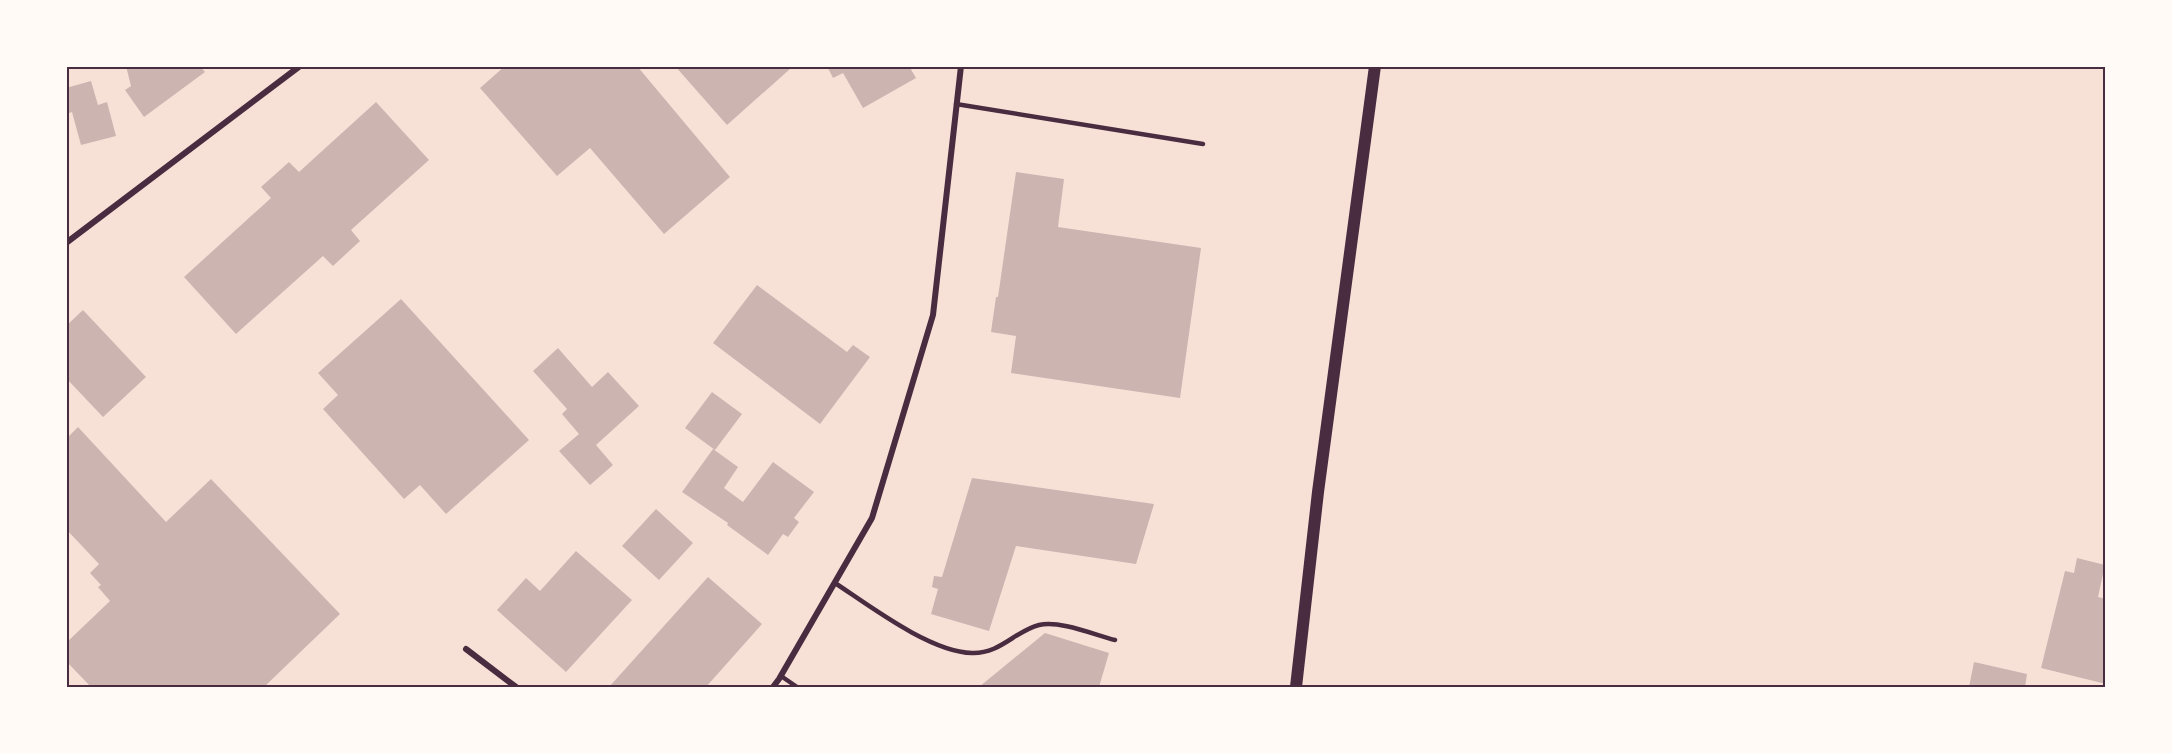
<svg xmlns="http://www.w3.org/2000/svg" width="2172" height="753" viewBox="0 0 2172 753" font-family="Manrope,sans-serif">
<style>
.building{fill:#ccb4b1}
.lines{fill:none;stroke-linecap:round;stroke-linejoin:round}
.service{stroke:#4a2c40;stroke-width:4.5}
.minor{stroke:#4a2c40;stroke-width:6}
.secondary{stroke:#4a2c40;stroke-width:12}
.neatline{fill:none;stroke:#4a2c40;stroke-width:2}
</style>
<rect width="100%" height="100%" fill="#f7e1d7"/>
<path class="building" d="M126,66H200L205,72L144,117L125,90L131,86Z
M505,66H637L730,177L664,234L590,148L557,176L480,88Z
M675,66H788L790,69L727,125Z
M827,66H909L916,78L863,108L843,73L833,78Z
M91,81L98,105L107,102L116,136L81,145L72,112L66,114V88Z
M376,102L429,160L351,230L360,241L333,266L323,256L236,334L184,277L271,198L261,187L289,162L299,172Z
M1016,172L1064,179L1058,227L1201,248L1180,398L1011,373L1016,336L991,332L996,297H998Z
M757,285L847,352L853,345L870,357L820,424L713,343Z
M401,299L529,440L446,514L420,485L404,499L323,409L338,395L318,373Z
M83,310L146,377L103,417L66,378V326Z
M558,348L592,387L608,372L639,406L596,445L613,465L590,485L559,451L579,434L562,414L567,409L533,371Z
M712,392L742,414L715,450L685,428Z
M78,427L166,522L211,479L340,614L264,687H91L66,661V643L110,601L98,587L101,585L90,573L99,564L66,529V439Z
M713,449L738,467L724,488L743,502L773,462L814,492L794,518L799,522L788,537L783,534L768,555L727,525L728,523L682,492Z
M972,478L1154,504L1136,564L1016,546L989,631L931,614L938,589L932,587L934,576L942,577Z
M656,509L693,543L659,580L622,546Z
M576,551L632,600L566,672L497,610L526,578L540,591Z
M2077,558L2105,565L2098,597L2106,599V684L2041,668L2065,571L2074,573Z
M708,577L762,624L706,687H609Z
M1045,633L1109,653L1099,687H979Z
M1974,662L2027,674L2025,687H1969Z"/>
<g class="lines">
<path class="service" d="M956,104L1203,144
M835,583C870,606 930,652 972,653C1000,654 1015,631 1039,625C1060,620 1095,635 1115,640
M781,676L797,687"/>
<path class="minor" d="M66,243L300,66
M466,649L516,687
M773,687L779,679L872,518L933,315L961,66"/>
<path class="secondary" d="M1296,687L1318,492L1375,66"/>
</g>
<rect width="2172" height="753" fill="none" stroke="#fffaf5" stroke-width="135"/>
<rect x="68" y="68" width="2036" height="618" class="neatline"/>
</svg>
